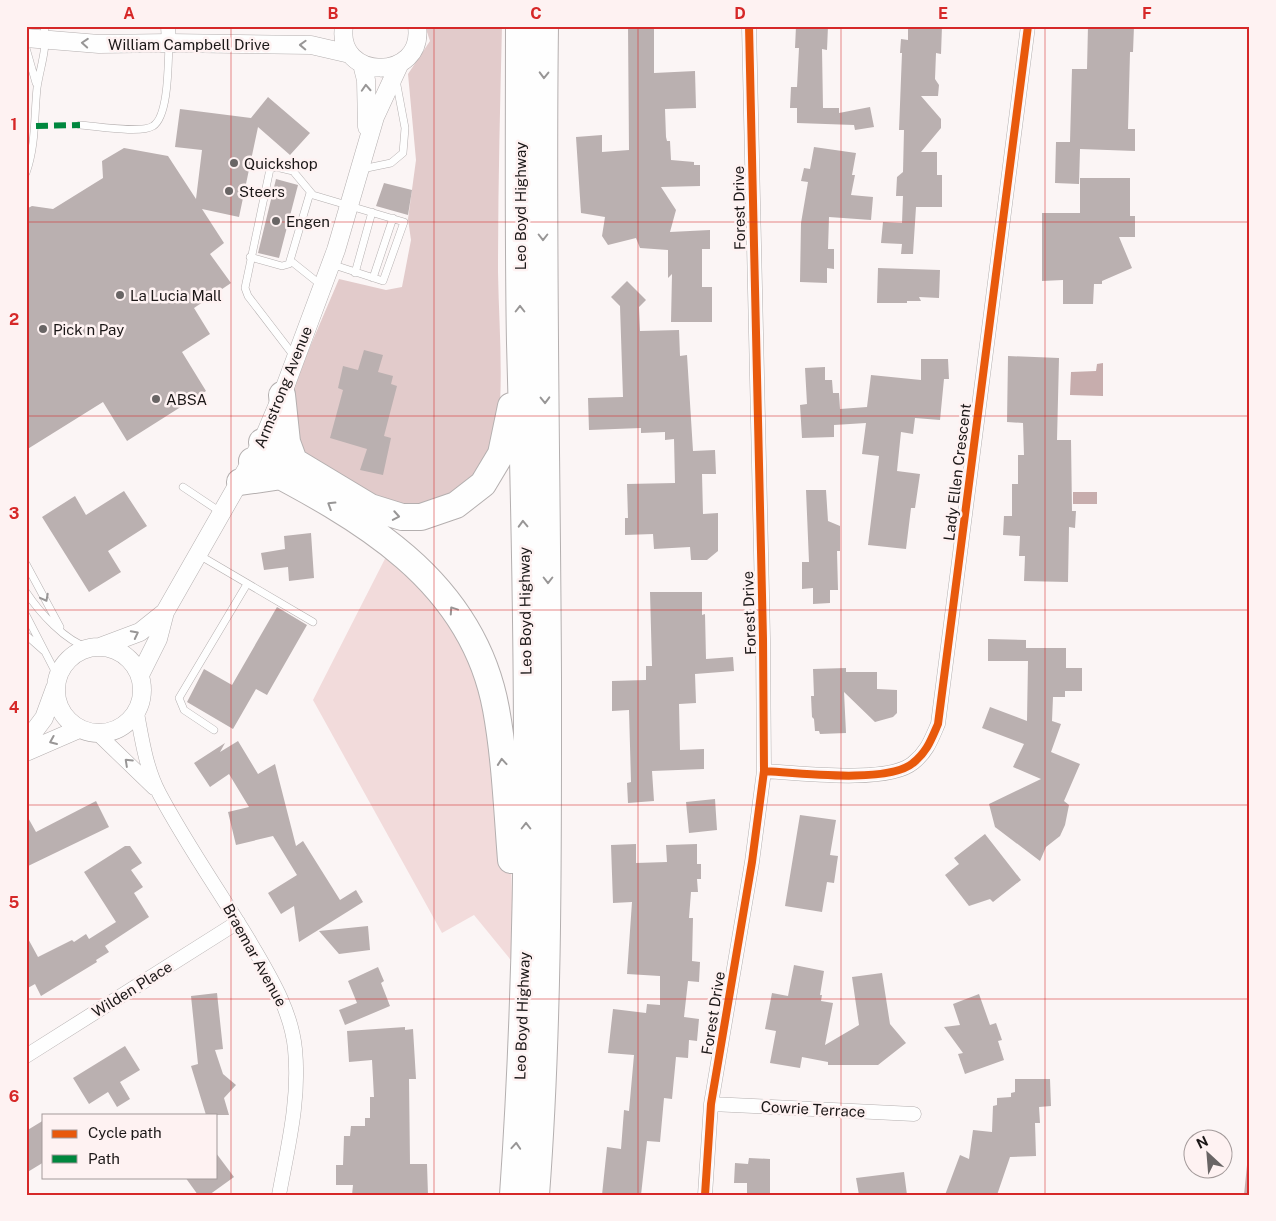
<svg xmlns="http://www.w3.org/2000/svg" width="1276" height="1221" viewBox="0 0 1276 1221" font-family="'Public Sans',sans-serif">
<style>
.green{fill:#f2dbdb}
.forest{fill:#e2cbcb}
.water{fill:#c7adad}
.building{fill:#bab0b0}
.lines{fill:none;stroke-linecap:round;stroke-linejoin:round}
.service-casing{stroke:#b4afaf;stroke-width:8}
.minor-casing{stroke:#b4afaf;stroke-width:15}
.tertiary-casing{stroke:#b4afaf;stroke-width:19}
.motorway-casing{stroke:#b4afaf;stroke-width:28}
.service{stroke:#fefefe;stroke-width:7}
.minor{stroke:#fefefe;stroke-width:14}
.tertiary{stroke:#fefefe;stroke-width:18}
.motorway{stroke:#fefefe;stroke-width:26}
.quiet{stroke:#00873e;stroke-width:6;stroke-dasharray:12 6;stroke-linecap:butt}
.cycleway-casing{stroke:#fef2f2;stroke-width:11}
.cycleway{stroke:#e8590c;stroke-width:8}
.oneway{stroke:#989696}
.grid{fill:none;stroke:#d62828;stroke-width:1;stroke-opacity:0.55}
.poi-dot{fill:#696565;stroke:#fef2f2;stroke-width:2}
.labels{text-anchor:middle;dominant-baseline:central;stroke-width:5;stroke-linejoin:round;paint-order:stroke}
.street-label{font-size:15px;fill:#1b1717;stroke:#fef2f2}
.poi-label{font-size:15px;fill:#1b1717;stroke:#fef2f2;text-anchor:start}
.neatline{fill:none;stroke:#d62828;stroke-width:2}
.grid-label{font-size:16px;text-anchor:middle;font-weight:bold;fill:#d62828}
</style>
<rect width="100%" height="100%" fill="#fbf5f5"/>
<path class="green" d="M392,545L479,647L508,763L514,964L474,915L442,933L313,700Z"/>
<path class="forest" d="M425,26H502C500,108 498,190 498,272C499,338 507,409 490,472L413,517L275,443L292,389L339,279L386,290L402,287L411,240L408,219L416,160L408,74L430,41Z"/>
<path class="water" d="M1103,363V396L1070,395L1071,372L1096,371L1097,364Z
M1073,492H1097V504H1073Z
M1250,1135V1195H1244Z"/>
<path class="building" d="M628,26H654V73L695,71L696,108L665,109L666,137L667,141H670L671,160L694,162V165H700V186L661,187L676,210L670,232L710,230V249H702V287H712V322H671L672,274L668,278V250L640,248L636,238L608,245L602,236L605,217L581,213L576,137L602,135V152L629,150Z
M796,26H828L827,50L822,49L823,108H839V113L870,107L874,127L855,130L854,125L797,123V108H790L791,87H797L799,48H795Z
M908,26H942L941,54L936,53L935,79L939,85L938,96H921L941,119V128L921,152H937V175H942V207H916L913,254H901L902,244L881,243L883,222L902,223L903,196H896L897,177L903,172L904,130H899L902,53H900L901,39L908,40Z
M1088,26H1134L1133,52H1130L1128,129H1135V151L1080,149L1079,184L1055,183L1056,142H1070L1072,69H1087Z
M268,97L310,133L290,155L258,127L239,217L202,209L224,243L210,254L231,283L194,308L210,334L182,352L206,391L127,441L103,402L26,450V209L32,206L53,209L103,178L102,161L124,148L168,156L196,199L202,150L175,147L180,109L251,118Z
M814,147L856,153L852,175H855L851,195L873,197L871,220L829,217L828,249H834V269L827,268V283L800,282L801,223L808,182L801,181L804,168L810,169Z
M1080,178H1130V216H1135V237H1119L1132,268L1102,281V284H1094L1093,304H1063V280L1042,281V213H1080Z
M276,179L298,185L279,258L258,253Z
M384,183L412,190L408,215L376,206Z
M878,268L940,270L939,298L919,297L921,301H907V303H877Z
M627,281L646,300L639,307L640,331L679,330L680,356L687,355L693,451L715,450L716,474H702L703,514L718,513V551L707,560H691L690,547L654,549L653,534L625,535V518H628L627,484L675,483L674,439L665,440V432L641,433V428L589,430L588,398L623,397L620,306L611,297Z
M364,350L383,355L378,372L393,376L391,384L397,386L384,436L391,438L383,475L360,470L367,449L330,438L343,390L338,388L343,366L358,370Z
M1008,356L1059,358L1057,440H1071L1072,511H1076L1075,528L1069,527L1068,582L1024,581L1025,556H1019L1020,536L1003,535L1004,516H1012V484H1018V455H1024L1023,423L1007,422Z
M921,359H948L949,379H944L940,420L915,418L913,434L901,432L897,471L920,474L915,508H911L906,549L868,545L879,456L862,454L866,423L834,425V437L802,438L800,405L807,404L805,368L825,367V380H832L833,393H839L840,409L867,407L871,375L921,380Z
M806,490H826L828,521L840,526V551H837L838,590H830V603L813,604V588L802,589V562H809Z
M124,491L147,526L108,551L121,572L89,592L42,517L75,496L86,515Z
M311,533L314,578L289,581L288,567L264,570L261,553L285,549L284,536Z
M650,592H702V615L705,614L706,659L733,657L734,671L695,674L696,703L679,704L680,750L704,749V769L652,771L654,801L628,803L627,783L631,782L629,710L612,711V681L646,680V666H652Z
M277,607L307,625L267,695L256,689L233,729L187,702L204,669L232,685Z
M988,639L1026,640V648H1066V668H1082V691H1065V697H1053L1052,721L1061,724L1051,752L1080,764L1064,801L1069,805L1065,825L1060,836L1046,847L1040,861L995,827L989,804L1041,779L1013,767L1024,744L982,728L990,707L1027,721L1028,661H988Z
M846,668V672H877V689L897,690V713L893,717L875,722L844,692L846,733L820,734L819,731H815L814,719L812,717L811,696H814L813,669Z
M238,741L258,774L275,764L296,846L303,841L340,900L356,890L363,902L299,942L294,906L281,914L268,893L297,875L273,836L236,845L228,812L249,807L229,774L210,787L194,763L225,743L220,752Z
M715,799L717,830L689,833L686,802Z
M96,801L109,827L26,867V814L36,832Z
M800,815L836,820L830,855L838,856L834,883L827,882L822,912L785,906Z
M985,834L1021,880L993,902L990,899L969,906L945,875L959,864L954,858Z
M636,844V863L667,862L666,845L697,844V864H701V879H697L698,892H691L689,918H693L692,961L700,962L699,982L688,981L684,1017L699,1019L697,1041L689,1040L688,1058L676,1057L672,1099L664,1098L660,1142L647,1141L641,1195H602L607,1147L621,1149L624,1110L629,1111L634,1055L608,1053L613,1009L646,1013L647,1004L660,1005V976L627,974L632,902L613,903L611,845Z
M125,846H130L142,863L131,870L143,887L134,893L149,917L105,946L109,952L96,960L97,962L41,996L35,984L26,989V935L38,957L72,940L74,942L86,934L89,939L116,922L84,872Z
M368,926L370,950L339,954L319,931Z
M794,965L824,971L820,995H822L821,1001L833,1003L825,1045L859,1025L852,977L882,973L890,1024L906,1043L878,1065H828V1062L802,1057L800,1068L770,1063L776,1031L765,1029L772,993L788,996Z
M378,967L384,981L381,983L390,1006L345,1025L339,1010L357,1003L348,981Z
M217,993L223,1049L215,1050L223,1074L236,1085L224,1098L229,1115H206L191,1066L198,1064L191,996Z
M979,994L990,1025L996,1023L1002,1040L998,1041L1004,1060L965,1074L958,1054L963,1053L944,1027L960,1025L953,1004Z
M405,1027V1030L413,1029L416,1079H409L410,1164H427L428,1195H352L353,1185H336V1165H343L344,1136H350L351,1126H365V1118H370V1097H374L372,1060L349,1062L347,1031Z
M125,1046L140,1070L120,1082L130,1099L117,1107L108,1092L89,1104L73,1078Z
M1015,1079H1050L1051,1106L1039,1107L1040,1123H1035L1036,1156L1010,1157L997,1195H945L960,1155L969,1159L973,1130L992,1132L993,1106L997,1105V1098L1011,1097V1093L1015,1092Z
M44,1120V1162L26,1173V1131Z
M216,1153L234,1177L209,1195H198L185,1177H216Z
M749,1158L770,1159V1195H747V1183H734L735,1163L748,1164Z
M904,1172L907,1195H859L856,1178Z"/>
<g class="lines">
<defs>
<path id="service" d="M26,48L36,83
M80,125C96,126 141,134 153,126C169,116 168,62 169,44
M362,169L391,163L403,153L405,128L396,80
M26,173C36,145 34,117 37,88C40,67 48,48 44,26
M250,257L282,266L289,264L310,193
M291,261L321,285
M355,273L372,212
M373,278L393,218
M294,356L248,296L245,288L270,169L276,167L293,171L313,195L404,222L383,281L331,264
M183,487L222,513
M199,555L313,622
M26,564L60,627
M26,592C40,613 65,641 89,648
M26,615L58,677
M26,635L44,651
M214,730L184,710L179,698L247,584"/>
<path id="minor" d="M168,26L169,43
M137,713C142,740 146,768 159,793C186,844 220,892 250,942C269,975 291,1009 295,1049C300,1099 288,1146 279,1195
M98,734L154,788
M764,771C798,773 888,784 913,763C927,752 931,740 938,724L1028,26
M26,1056L238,922
M711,1104L914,1114
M705,1195L711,1104L752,862L764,771L763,639L749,26"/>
<path id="tertiary" d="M344,26C335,81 425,82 417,26
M26,38L99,44L169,43L311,45L350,54
M362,64L366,80L367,127
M56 690a43 43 0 1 1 86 0a43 43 0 1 1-86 0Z
M100,647L140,632L165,612
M140,675L158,639L165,612L262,442L282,395L336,250L375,117L400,63
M26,742L44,718L55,688
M26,752L79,729"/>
<path id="motorway" d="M282,395L287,442L294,461
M262,442L370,507L402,517H421L456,505L483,484L501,454L511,406
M252,461C359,517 472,578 496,709C505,758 507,810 511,860
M240,482L282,476
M513,1195C533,911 528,627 520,343C518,238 519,132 519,26
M536,1195C549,1022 548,851 548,678C547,461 542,244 545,26"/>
</defs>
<use href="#service" class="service-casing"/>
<use href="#minor" class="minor-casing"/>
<use href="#tertiary" class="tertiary-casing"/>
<use href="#motorway" class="motorway-casing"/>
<use href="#service" class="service"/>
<use href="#minor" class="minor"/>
<use href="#tertiary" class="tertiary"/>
<use href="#motorway" class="motorway"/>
<path class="quiet" d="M36,126L80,125"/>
<defs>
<path id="cycleway" d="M764,771C798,773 888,784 913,763C927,752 931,740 938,724L1028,26
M705,1195L711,1104L752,862L764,771L763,639L749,26"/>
</defs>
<use href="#cycleway" class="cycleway-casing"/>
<use href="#cycleway" class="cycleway"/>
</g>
<defs><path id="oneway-chevron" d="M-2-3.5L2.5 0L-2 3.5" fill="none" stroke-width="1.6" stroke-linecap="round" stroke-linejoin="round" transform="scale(1.25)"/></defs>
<g class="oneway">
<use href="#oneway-chevron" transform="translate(85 43) rotate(-176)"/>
<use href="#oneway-chevron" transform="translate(303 45) rotate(-178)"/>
<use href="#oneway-chevron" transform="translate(544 75) rotate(91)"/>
<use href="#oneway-chevron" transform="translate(366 88) rotate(-93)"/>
<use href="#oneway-chevron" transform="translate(543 237) rotate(90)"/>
<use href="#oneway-chevron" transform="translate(520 309) rotate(-90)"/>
<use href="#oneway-chevron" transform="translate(545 400) rotate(89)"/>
<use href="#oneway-chevron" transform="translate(331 505) rotate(-148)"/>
<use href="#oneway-chevron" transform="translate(396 516) rotate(10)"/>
<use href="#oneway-chevron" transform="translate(523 524) rotate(-92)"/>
<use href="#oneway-chevron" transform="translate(548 580) rotate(90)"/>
<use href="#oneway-chevron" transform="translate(45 598) rotate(62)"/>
<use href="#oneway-chevron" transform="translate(453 610) rotate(-124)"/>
<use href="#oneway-chevron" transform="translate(135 634) rotate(-27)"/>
<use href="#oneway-chevron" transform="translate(53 741) rotate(157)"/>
<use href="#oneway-chevron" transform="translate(128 762) rotate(-137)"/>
<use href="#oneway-chevron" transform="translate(502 762) rotate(-95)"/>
<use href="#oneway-chevron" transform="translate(526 826) rotate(-90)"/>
<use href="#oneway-chevron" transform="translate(516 1146) rotate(-86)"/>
</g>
<path class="grid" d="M231,26V1195M434,26V1195M638,26V1195M841,26V1195M1045,26V1195M26,222H1250M26,416H1250M26,610H1250M26,805H1250M26,999H1250"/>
<g class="poi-dot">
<circle cx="234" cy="163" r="5"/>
<circle cx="229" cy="191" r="5"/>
<circle cx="276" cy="221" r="5"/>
<circle cx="120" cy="295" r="5"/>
<circle cx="43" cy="329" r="5"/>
<circle cx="156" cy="399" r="5"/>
</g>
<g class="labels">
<g class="street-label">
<text x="189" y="44">William Campbell Drive</text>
<text transform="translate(520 206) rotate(-90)">Leo Boyd Highway</text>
<text transform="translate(739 208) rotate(-91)">Forest Drive</text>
<text transform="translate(283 387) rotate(-68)">Armstrong Avenue</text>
<text transform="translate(957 472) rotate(-83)">Lady Ellen Crescent</text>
<text transform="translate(525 611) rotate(-91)">Leo Boyd Highway</text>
<text transform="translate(749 613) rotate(-92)">Forest Drive</text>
<text transform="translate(255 955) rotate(61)">Braemar Avenue</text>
<text transform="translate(132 989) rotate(-32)">Wilden Place</text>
<text transform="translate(713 1013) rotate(-81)">Forest Drive</text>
<text transform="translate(522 1016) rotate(-88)">Leo Boyd Highway</text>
<text transform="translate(813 1109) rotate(3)">Cowrie Terrace</text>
</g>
<g class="poi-label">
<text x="244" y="163">Quickshop</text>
<text x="239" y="191">Steers</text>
<text x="286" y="221">Engen</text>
<text x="130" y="295">La Lucia Mall</text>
<text x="53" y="329">Pick n Pay</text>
<text x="166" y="399">ABSA</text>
</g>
</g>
<rect width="1276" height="1221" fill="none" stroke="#fef2f2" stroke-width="55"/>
<rect x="42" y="1114" width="175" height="65" fill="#fef2f2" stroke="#a39a9a"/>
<rect x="52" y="1130" width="25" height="8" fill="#e8590c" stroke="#a39a9a"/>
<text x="88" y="1138" font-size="15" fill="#1b1717">Cycle path</text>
<rect x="52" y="1155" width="25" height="8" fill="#00873e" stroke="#a39a9a"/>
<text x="88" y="1164" font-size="15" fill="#1b1717">Path</text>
<g transform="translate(1208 1154) rotate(334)"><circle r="24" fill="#fef2f2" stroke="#a39a9a"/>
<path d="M0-4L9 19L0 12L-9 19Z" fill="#696565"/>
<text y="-8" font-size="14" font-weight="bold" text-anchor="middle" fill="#1b1717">N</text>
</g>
<rect x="28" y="28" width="1220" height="1166" class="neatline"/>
<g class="grid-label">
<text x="129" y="19">A</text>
<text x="333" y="19">B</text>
<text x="536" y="19">C</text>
<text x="740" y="19">D</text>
<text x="943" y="19">E</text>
<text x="1147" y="19">F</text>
<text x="14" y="130">1</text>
<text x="14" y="325">2</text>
<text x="14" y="519">3</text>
<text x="14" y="713">4</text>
<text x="14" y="908">5</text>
<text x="14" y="1102">6</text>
</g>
</svg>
